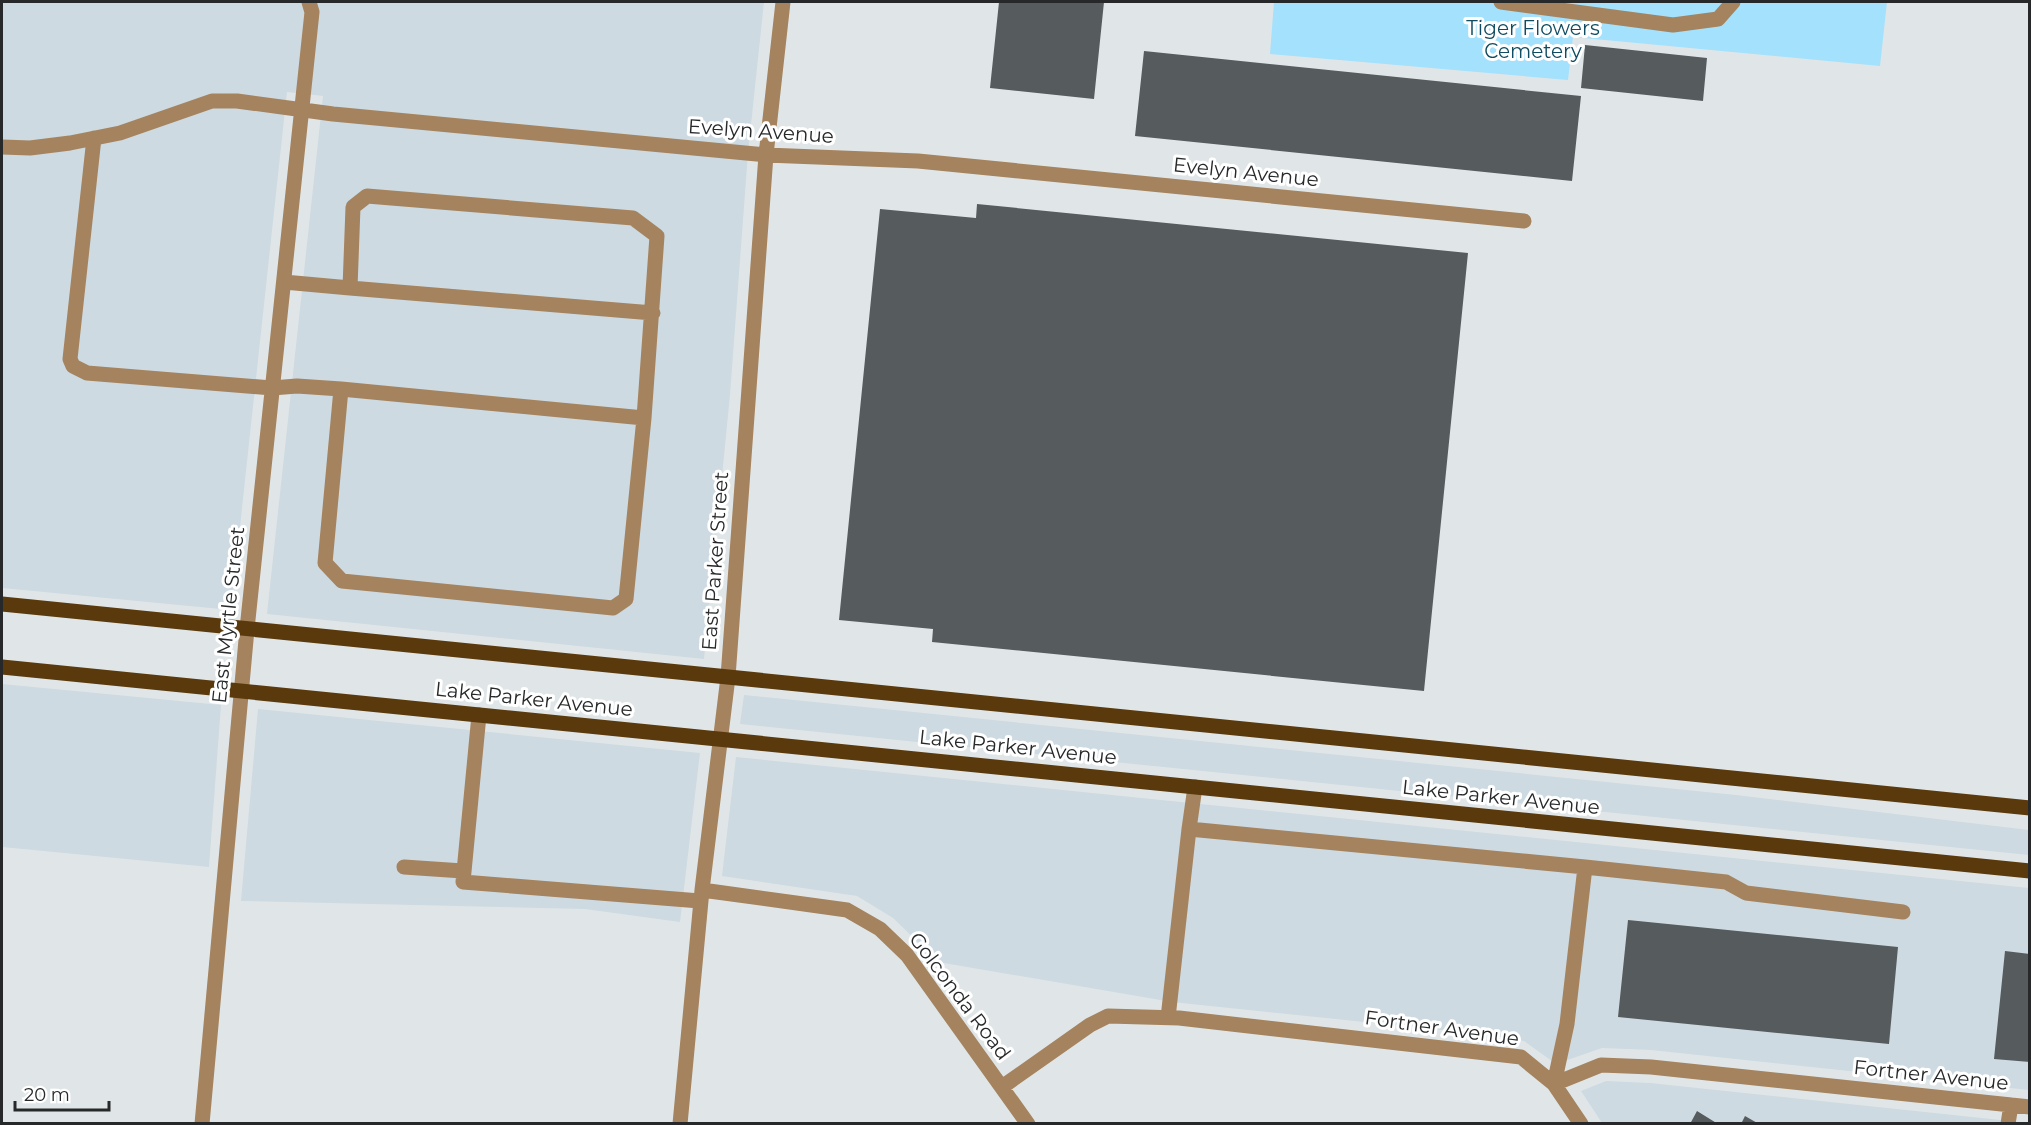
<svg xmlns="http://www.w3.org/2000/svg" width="2031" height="1125" viewBox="0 0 2031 1125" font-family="Montserrat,sans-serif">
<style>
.built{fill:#cddae1}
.green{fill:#a4e1fc}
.building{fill:#565b5d}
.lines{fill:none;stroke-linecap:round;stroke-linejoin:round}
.minor{stroke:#a4835e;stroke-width:15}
.major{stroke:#5a390d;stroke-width:15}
.labels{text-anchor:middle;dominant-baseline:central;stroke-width:6;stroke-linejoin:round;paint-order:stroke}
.park-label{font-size:20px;fill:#0f4c61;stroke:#fff}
.street-label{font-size:20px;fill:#262829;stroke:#fff}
</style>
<rect width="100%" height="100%" fill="#e0e6e8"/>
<path class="built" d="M2,2H764L748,153L730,395L704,659L267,614L323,96L287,92L231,610L2,588Z
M2,684L221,705L209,867L2,847Z
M744,695L1736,795L2029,830V855L740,724Z
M258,709L700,753L680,922L585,909L241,901Z
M736,757L2029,888V1090L1651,1050L1602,1048L1556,1064L1524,1041L1489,1035L1172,1002L932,961L922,946L893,918L857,896L722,876Z
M1606,1081L1650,1083L2029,1123H1602L1581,1091Z"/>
<path class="green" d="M1274,2H1887L1880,66L1573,37L1568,80L1270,54Z"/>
<path class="building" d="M999,2H1104L1094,99L990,88Z
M1585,45L1707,58L1703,101L1581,88Z
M1144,51L1581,96L1572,181L1135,136Z
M977,204L1468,253L1424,691L932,642L933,629L839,620L880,209L976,218Z
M1628,920L1898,947L1889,1044L1618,1017Z
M2005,951L2030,954V1062L1994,1059Z
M1697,1111L1718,1124H1690Z
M1745,1116L1759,1124H1741Z"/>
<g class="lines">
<path class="minor" d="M1501,2L1673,25L1718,19L1733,2
M94,138L70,359L73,366L87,373L272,388L297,386L341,389L325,563L342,581L613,608L626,599L644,418L657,236L633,218L367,196L353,207L350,288L284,282
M2,147L30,148L70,143L120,133L212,101H237L333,114L766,155L918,161L1524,221
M350,288L653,313
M341,389L644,418
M479,715L463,882L700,901
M1189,829L1195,787
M404,867L463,871
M702,890L847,910L880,929L907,955L1028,1124
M1168,1018L1189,829L1585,867
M1554,1084L1567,1024L1585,867L1726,882L1746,893L1903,912
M1554,1084L1601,1065L1651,1067L2030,1107
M1002,1087L1090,1025L1108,1016L1179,1018L1521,1057L1554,1084L1581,1124
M202,1124L247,629L312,12L309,2
M680,1124L702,890L728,677L766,155L783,2
M2008,1124L2011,1105"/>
<path class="major" d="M2,604L2030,808
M2,667L2030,871"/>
</g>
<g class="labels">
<g class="park-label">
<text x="1533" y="28">Tiger Flowers<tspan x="1533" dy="23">Cemetery</tspan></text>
</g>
<g class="street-label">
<text transform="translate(761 131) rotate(4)">Evelyn Avenue</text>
<text transform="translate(1246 172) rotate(6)">Evelyn Avenue</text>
<text transform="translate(715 561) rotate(-86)">East Parker Street</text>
<text transform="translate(228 615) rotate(-84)">East Myrtle Street</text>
<text transform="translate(534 699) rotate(6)">Lake Parker Avenue</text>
<text transform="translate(1018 747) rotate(6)">Lake Parker Avenue</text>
<text transform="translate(1501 797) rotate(6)">Lake Parker Avenue</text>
<text transform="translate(960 996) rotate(53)">Golconda Road</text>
<text transform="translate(1442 1028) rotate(8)">Fortner Avenue</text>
<text transform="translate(1931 1075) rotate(6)">Fortner Avenue</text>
</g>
</g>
<rect width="2031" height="1125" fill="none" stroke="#262829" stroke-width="6"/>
<path d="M15 1101v9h94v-9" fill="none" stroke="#262829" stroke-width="3"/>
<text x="24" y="1101" font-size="18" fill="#262829" stroke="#ffffff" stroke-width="4.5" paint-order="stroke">20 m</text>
</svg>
